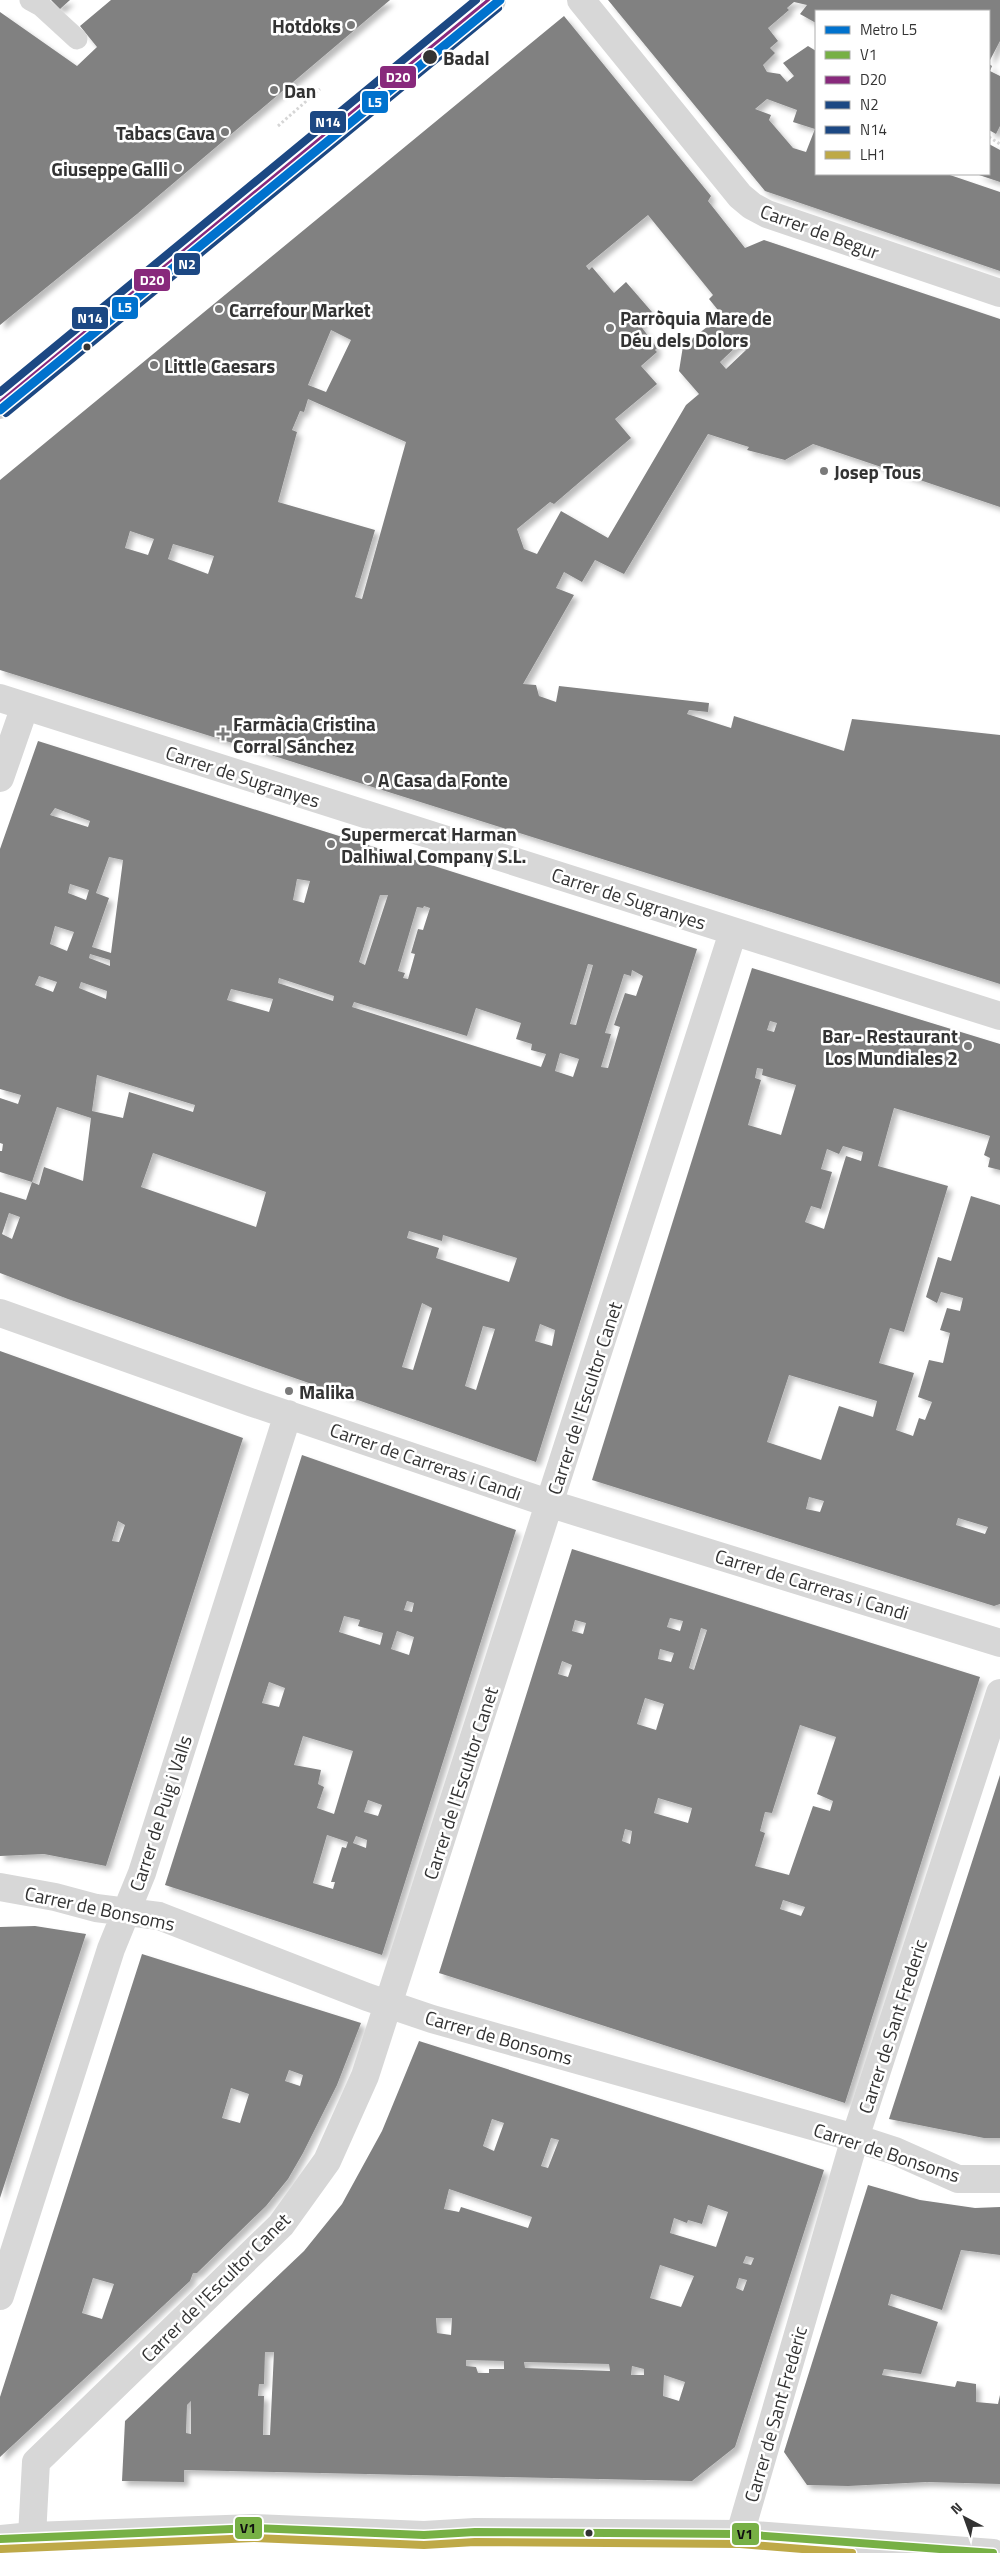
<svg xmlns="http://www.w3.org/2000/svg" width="1000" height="2553" viewBox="0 0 1000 2553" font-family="'Titillium Web',sans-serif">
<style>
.building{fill:#818181;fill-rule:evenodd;filter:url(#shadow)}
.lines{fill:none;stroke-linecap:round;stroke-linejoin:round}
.path{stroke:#d6d6d6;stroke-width:3;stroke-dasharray:2.5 2.5;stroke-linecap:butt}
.lane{stroke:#d7d7d7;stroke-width:21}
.street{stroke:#d7d7d7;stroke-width:28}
.secondary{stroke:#d0d0d0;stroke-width:28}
.bus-1-casing{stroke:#fff;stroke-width:11}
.bus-2-casing{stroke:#fff;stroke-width:11}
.bus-3-casing{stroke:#fff;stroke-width:11}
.bus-4-casing{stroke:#fff;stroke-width:11}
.bus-5-casing{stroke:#fff;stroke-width:11}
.bus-1{stroke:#77b045;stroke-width:8}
.bus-2{stroke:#88297c;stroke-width:8}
.bus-3{stroke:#1c4883;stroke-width:8}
.bus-4{stroke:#1c4883;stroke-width:8}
.bus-5{stroke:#bea947;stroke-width:8}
.metro-1-casing{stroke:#fff;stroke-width:12}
.metro-1{stroke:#0072ce;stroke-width:9}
.poi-dot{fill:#7a7a7a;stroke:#fff;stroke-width:2}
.stop-dot{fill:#333;stroke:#fff;stroke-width:2}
.labels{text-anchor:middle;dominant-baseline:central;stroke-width:5;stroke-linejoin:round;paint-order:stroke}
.poi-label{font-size:19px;font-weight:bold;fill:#333;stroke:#fff;text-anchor:start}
.stop-label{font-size:19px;font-weight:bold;fill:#333;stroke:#fff;text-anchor:start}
.street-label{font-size:19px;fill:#333;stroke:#fff}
.line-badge{stroke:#fff;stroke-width:2}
.badge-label{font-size:14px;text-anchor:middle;font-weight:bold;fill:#fff}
.pale-badge-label{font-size:14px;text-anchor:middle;font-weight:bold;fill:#111}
</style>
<defs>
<filter id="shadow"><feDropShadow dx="4.5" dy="4.5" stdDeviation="2.5" flood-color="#0004"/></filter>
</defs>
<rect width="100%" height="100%" fill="#fff"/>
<path class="building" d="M51,0H70L60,9Z
M111,0H390L137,214L0,325V12L77,66L97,47L80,26Z
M608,0H1000V41L989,62V11H816V23L800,14L807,5L794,2L787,8L789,10L768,28L778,41L770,48L775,53L763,65L767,72L780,74L787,82L794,76L783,63L808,46L816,51V174H947L1000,192V271L765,191ZM767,99L797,110L793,122L815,129L806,152L793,148L769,120L771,115L755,109Z
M564,16L711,196L708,201L745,248L764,240L1000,319V507L813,444L785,460L747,450L749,447L708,434L624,574L595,560L582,582L564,572L556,588L574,595L523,684L536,685L539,696L556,702L559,686L709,703L708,712L689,710L687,714L731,728L734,716L844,751L852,719L1000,735V984L0,670V480ZM648,215L713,295L709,299L722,315L683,346L679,371L699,394L686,405L608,538L561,511L537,554L524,549L517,529L550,502L554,504L631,438L615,419L657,384L641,366L657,352L655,350L657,348L640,325L652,312L626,282L614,293L592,267L589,270L586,266ZM331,330L351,340L326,392L308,385ZM739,344L746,350L726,369L720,362ZM308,399L406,442L362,599L355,597L375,530L278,502L297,432L292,430L300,411L304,412ZM130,531L154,539L148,555L125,548ZM173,544L214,556L208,574L168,559Z
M989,64L992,66L990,71L1000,76V126L996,134L989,130Z
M989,144L1000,150V182L976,174H989Z
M38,741L697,949L536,1462L68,1299L0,1273V1192L26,1200L32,1182L39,1185L44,1167L83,1181L91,1118L57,1107L32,1182L0,1172V1151H2L3,1144L0,1143V1098L18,1104L21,1095L0,1089V849ZM55,808L90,821L88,827L50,815ZM109,857L123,860L111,953L92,947L109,898L96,893ZM297,879L310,881L304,903L293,900ZM70,884L89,890L86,900L68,893ZM380,895H388L365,965L359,962ZM424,906L430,908L423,930L418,929L411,953L415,954L408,979L403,978L405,973L398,971L417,907L423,908ZM55,926L74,932L67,951L50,944ZM90,954L110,960V966L89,958ZM588,964L593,965L576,1025L570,1024ZM632,970L643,976L636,996L625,993L614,1025L620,1027L608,1068L601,1067L611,1034L605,1033L624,974L631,976ZM39,976L57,982L53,992L35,985ZM279,978L334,996L333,1001L278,983ZM81,982L107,991L106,999L79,988ZM231,989L273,999L269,1012L227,1000ZM354,1002L467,1036L476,1008L521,1023L516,1039L532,1044L531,1050L546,1054L541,1067L352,1007ZM560,1053L579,1059L573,1077L555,1071ZM97,1075L195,1105L193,1112L129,1092L123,1118L92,1111ZM153,1153L266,1192L256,1227L141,1187ZM9,1213L20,1217L12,1239L2,1234ZM409,1231L442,1241L443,1235L517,1258L509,1282L436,1258L439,1248L407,1238ZM422,1303L432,1308L413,1370L402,1367ZM540,1324L555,1330L552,1346L535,1341ZM483,1326L495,1329L476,1390L465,1386Z
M752,968L1000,1044V1170L988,1167L990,1158L984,1155L990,1136L894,1108L878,1166L948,1186L904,1332L890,1328L879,1363L914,1373L896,1430L913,1436L919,1418L925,1420L932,1402L918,1397L929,1360L943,1363L950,1333L940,1330L947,1308L960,1311L963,1298L941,1292L937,1303L926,1297L938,1257L951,1261L971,1196L1000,1205V1604L994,1606L592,1480ZM770,1021L777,1023L774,1032L767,1030ZM757,1068L763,1069L762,1075L796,1085L781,1135L748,1125L761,1080L755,1078ZM843,1146L863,1152L861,1161L846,1156L824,1229L805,1222L811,1206L821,1209L832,1172L821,1169L827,1149L839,1154ZM789,1375L877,1401L873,1417L839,1406L821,1460L767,1442ZM809,1497L824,1501L820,1512L806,1509ZM958,1518L988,1527L985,1534L956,1525Z
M0,1351L243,1438L106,1866L44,1854L0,1856ZM118,1521L125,1525L119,1542L112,1541Z
M302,1455L516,1530L382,1955L165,1885ZM407,1601L414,1603L412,1612L404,1610ZM344,1616L360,1620L358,1626L383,1633L380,1645L339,1632ZM397,1631L414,1637L409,1655L391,1649ZM269,1682L285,1688L279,1707L262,1703ZM303,1736L353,1751L334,1814L317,1808L324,1787L318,1784L321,1770L294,1765ZM368,1800L382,1805L378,1816L364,1812ZM327,1835L348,1842L346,1848L342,1847L331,1882H335L333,1889L313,1883ZM356,1836L367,1840L366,1848L353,1843Z
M572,1549L980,1677L845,2103L439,1973ZM670,1618L683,1621L680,1631L667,1627ZM575,1620L586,1623L583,1634L572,1631ZM701,1628L707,1630L694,1670L689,1668ZM660,1649L674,1653L671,1662L658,1659ZM562,1661L572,1665L568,1677L558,1674ZM645,1698L664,1704L656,1730L637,1724ZM800,1725L836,1737L817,1794L833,1801L830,1811L813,1806L789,1875L755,1866L765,1833L760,1831L765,1812L772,1813ZM658,1798L692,1808L688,1823L654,1813ZM625,1829L632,1831L630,1844L622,1841ZM783,1900L805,1907L801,1916L780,1909Z
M1000,1775V2138H984L889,2119Z
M35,1926L86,1934L0,2198V1927Z
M142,1954L361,2023L337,2085L303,2153L288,2179L266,2206L197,2273H193L190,2281L0,2457V2397ZM289,2070L303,2075L300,2086L285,2081ZM231,2088L249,2094L240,2123L222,2118ZM93,2278L114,2284L102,2319L82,2313Z
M419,2041L824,2170L735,2447L692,2481L184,2470V2482L122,2481L125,2421L304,2251L342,2204L382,2131ZM492,2119L504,2123L494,2151L483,2146ZM551,2138L559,2140L548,2168L541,2166ZM449,2189L532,2217L528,2228L461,2207L459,2212L444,2209ZM708,2205L728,2212L716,2247L670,2233L674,2218L687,2223L688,2220L702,2224ZM746,2256L754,2258L751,2265L743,2263ZM660,2265L694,2276L681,2307L650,2298ZM739,2278L747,2280L743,2291L736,2288ZM436,2318H452L451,2335L437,2333ZM265,2352H274L270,2435H263L264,2396H258L259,2384H264ZM466,2360L504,2361V2369H489V2373H478L476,2367L466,2366ZM524,2362L609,2364L610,2371L525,2368ZM632,2366L644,2369V2375H631ZM664,2375L685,2382L679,2401L663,2396ZM191,2401V2434L186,2433L187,2405Z
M868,2185L920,2200L975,2208L1000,2207V2255L961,2250L942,2310L891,2294L888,2305L938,2322L921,2374L884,2369L882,2375L955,2387L957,2381L976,2384V2402L998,2404L1000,2395V2484L927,2482L848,2486L807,2485L784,2452Z"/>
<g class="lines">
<path class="path" d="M278,126L320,89
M989,137L1000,144"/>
<path class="lane" d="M30,0L41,6L77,39"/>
<path class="street" d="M581,0L740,196L752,206L767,214L1000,293
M0,698L1000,1016
M0,778L25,706
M0,1313L253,1403L551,1504L1000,1643
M0,1887L55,1897L96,1908L159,1916L367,1997L432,2019L855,2138L895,2151L958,2179H1000
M0,2296L111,1949L142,1873L288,1414
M740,2534L855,2138L1000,1693
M32,2536L36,2462L281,2225L327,2161L365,2076L733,932
M0,2539L32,2536L254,2528L424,2535L475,2532L740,2534L993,2553"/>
<path class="secondary" d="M0,405L492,0"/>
<defs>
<path id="bus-1" d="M0,2539L254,2528L424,2535L475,2532L740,2534L993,2553"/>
<path id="bus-2" d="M0,405L492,0"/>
<path id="bus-3" d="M6,413L498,8"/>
<path id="bus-4" d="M0,392L476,0"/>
<path id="bus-5" d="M1,2549L254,2538L424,2545L475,2542L740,2544L852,2553"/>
</defs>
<use href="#bus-1" class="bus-1-casing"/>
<use href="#bus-2" class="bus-2-casing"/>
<use href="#bus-3" class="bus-3-casing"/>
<use href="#bus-4" class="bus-4-casing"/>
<use href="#bus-5" class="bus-5-casing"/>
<use href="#bus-1" class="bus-1"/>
<use href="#bus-2" class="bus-2"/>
<use href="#bus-3" class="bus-3"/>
<use href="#bus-4" class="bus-4"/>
<use href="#bus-5" class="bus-5"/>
<defs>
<path id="metro-1" d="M0,410L500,0"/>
</defs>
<use href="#metro-1" class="metro-1-casing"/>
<use href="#metro-1" class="metro-1"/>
</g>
<g class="poi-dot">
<circle cx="351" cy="25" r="5"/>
<circle cx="274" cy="90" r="5"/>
<circle cx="225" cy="132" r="5"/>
<circle cx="178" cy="168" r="5"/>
<circle cx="219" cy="309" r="5"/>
<circle cx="610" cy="328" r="5"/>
<circle cx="154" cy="365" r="5"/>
<circle cx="824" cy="471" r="5"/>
<path d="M220.5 726.5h5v5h5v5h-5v5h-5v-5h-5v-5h5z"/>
<circle cx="368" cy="779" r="5"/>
<circle cx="331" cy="844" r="5"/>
<circle cx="968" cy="1046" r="5"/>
<circle cx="289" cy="1391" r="5"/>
</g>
<g class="stop-dot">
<circle cx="430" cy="57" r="8"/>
<circle cx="87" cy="347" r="4.5"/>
<circle cx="589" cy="2533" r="4.5"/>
</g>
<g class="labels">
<g class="poi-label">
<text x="341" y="25" text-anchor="end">Hotdoks</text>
<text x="284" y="90">Dan</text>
<text x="215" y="132" text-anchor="end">Tabacs Cava</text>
<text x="168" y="168" text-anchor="end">Giuseppe Galli</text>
<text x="229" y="309">Carrefour Market</text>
<text x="620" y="317">Parròquia Mare de<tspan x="620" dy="22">Déu dels Dolors</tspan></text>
<text x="164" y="365">Little Caesars</text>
<text x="834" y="471">Josep Tous</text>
<text x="233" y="723">Farmàcia Cristina<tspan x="233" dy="22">Corral Sánchez</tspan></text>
<text x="378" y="779">A Casa da Fonte</text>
<text x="341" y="833">Supermercat Harman<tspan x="341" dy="22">Dalhiwal Company S.L.</tspan></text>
<text x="958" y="1035" text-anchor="end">Bar - Restaurant<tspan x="958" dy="22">Los Mundiales 2</tspan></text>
<text x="299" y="1391">Malika</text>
</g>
<g class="stop-label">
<text x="443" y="57">Badal</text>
</g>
<g class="street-label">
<text transform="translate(820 231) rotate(20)">Carrer de Begur</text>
<text transform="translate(243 776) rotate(18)">Carrer de Sugranyes</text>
<text transform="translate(629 898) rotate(18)">Carrer de Sugranyes</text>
<text transform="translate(584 1398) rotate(-72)">Carrer de l'Escultor Canet</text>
<text transform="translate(426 1461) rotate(19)">Carrer de Carreras i Candi</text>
<text transform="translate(812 1584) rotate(17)">Carrer de Carreras i Candi</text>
<text transform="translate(460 1783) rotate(-72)">Carrer de l'Escultor Canet</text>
<text transform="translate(160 1813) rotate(-72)">Carrer de Puig i Valls</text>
<text transform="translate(100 1908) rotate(12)">Carrer de Bonsoms</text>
<text transform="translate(892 2026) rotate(-72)">Carrer de Sant Frederic</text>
<text transform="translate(499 2037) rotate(16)">Carrer de Bonsoms</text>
<text transform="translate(887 2152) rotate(18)">Carrer de Bonsoms</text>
<text transform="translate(215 2287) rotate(-45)">Carrer de l'Escultor Canet</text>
<text transform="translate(775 2414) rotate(-74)">Carrer de Sant Frederic</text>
</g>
</g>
<g class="line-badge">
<rect x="379" y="65" width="38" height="24" rx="5" fill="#88297c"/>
<rect x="361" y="90" width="28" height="24" rx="5" fill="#0072ce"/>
<rect x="309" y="110" width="38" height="24" rx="5" fill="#1c4883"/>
<rect x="173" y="252" width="28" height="24" rx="5" fill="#1c4883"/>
<rect x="133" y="268" width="38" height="24" rx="5" fill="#88297c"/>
<rect x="111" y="296" width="28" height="24" rx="5" fill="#0072ce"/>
<rect x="71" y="306" width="38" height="24" rx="5" fill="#1c4883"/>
<rect x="234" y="2516" width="29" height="24" rx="5" fill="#77b045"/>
<rect x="731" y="2522" width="29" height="24" rx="5" fill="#77b045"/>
</g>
<g class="badge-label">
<text x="398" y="82">D20</text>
<text x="375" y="107">L5</text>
<text x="328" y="127">N14</text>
<text x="187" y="269">N2</text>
<text x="152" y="285">D20</text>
<text x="125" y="312">L5</text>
<text x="90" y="323">N14</text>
</g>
<g class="pale-badge-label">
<text x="248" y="2533">V1</text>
<text x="745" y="2539">V1</text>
</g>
<rect x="815" y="10" width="175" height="165" fill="#ffffff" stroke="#adadad"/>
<rect x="825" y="26" width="25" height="8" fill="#0072ce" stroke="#adadad"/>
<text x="860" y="35" font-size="15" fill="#333333">Metro L5</text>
<rect x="825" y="51" width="25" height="8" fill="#77b045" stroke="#adadad"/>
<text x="860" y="60" font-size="15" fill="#333333">V1</text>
<rect x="825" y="76" width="25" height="8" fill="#88297c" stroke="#adadad"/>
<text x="860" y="85" font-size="15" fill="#333333">D20</text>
<rect x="825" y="101" width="25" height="8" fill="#1c4883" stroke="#adadad"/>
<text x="860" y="110" font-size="15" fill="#333333">N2</text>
<rect x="825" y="126" width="25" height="8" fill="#1c4883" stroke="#adadad"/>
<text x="860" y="135" font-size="15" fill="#333333">N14</text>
<rect x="825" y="151" width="25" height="8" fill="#bea947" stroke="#adadad"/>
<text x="860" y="160" font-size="15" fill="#333333">LH1</text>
<g transform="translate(965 2518) rotate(319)" stroke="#ffffff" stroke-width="4" paint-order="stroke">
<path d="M0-4L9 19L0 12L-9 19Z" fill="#333333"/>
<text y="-8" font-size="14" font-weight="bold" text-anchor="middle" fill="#333333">N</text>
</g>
</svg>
